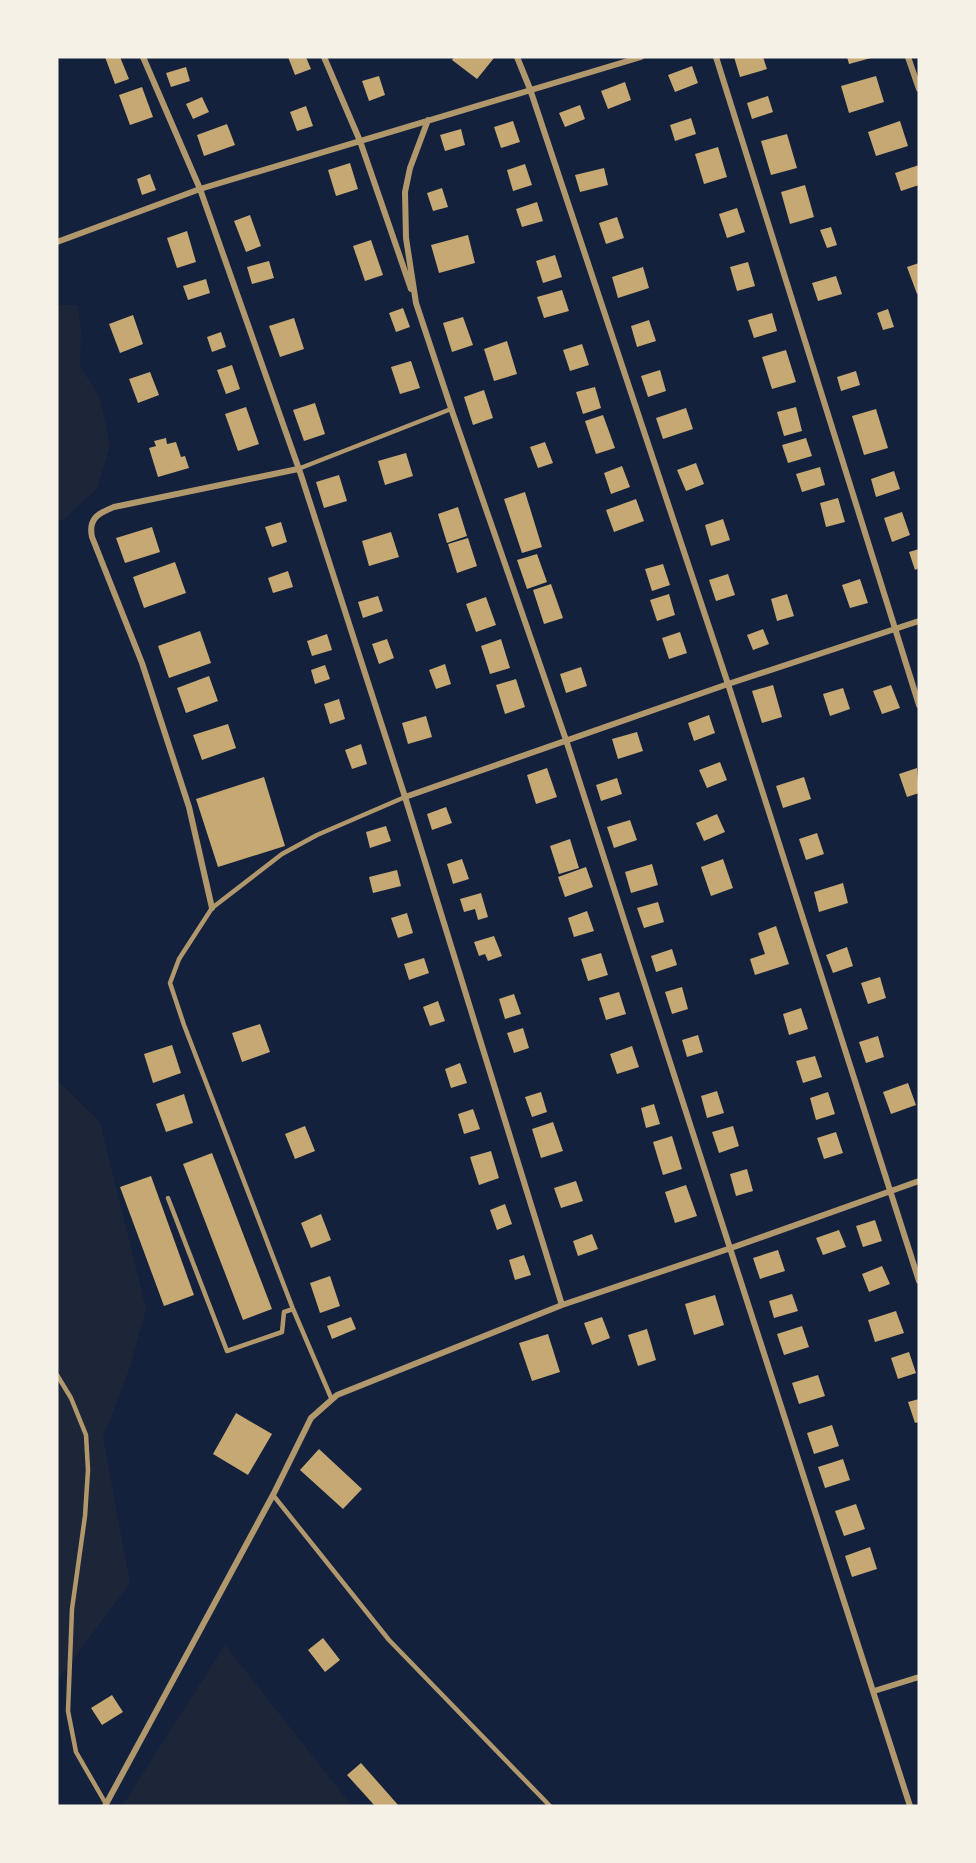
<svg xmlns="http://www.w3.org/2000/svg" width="976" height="1863" viewBox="0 0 976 1863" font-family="'Fira Sans',sans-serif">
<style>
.green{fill:#1d2539}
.building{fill:#c6a872}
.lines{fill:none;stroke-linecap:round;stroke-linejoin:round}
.service{stroke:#b1986c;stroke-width:4.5}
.minor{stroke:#b1986c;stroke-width:6}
</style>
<rect width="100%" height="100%" fill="#14213d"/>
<path class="green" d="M57,305H77L81,329L80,366L100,398L110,445L97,489L63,520H57Z
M57,1080L100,1122L146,1309L130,1367L103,1438L130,1583L57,1681Z
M225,1645L352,1806H122Z"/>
<path class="building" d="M105,57H120L129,79L115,84Z
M288,57H306L311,69L295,75Z
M454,57H493L494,58L477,79L452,60Z
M734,57H763L767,69L740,77Z
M847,57H871V58L849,64Z
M692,66L698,83L675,92L668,75Z
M186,67L190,81L171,87L166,73Z
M379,76L385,95L369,101L362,81Z
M876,76L884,102L849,113L841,86Z
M625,82L631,100L608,109L601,91Z
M142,87L153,117L130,125L119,95Z
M768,96L773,112L752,119L747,103Z
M202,97L209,112L193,119L186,104Z
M580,105L585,119L565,127L559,113Z
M306,106L313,126L297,131L290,112Z
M691,118L696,134L675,141L670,125Z
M513,121L520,142L501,148L494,127Z
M900,121L908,146L876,156L868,132Z
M227,124L235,145L204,156L197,135Z
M461,129L465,145L445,151L440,135Z
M787,134L797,168L771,175L761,141Z
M718,147L727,177L704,184L695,154Z
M350,163L358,189L336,196L328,170Z
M525,164L532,185L513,191L507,170Z
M919,165V185L901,191L895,173Z
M604,168L608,185L580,192L575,175Z
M150,174L156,190L142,195L137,179Z
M805,185L814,217L790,224L781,192Z
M442,188L448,207L433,211L427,193Z
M537,202L543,221L522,227L516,209Z
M737,208L745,232L727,238L719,214Z
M250,215L261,246L246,252L234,221Z
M617,217L624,238L606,244L599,223Z
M831,227L837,245L827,248L820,230Z
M187,231L196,262L177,268L167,238Z
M468,235L475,263L439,273L431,245Z
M371,240L383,275L365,281L353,246Z
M555,255L562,277L543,283L536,261Z
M269,261L274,278L252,284L247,267Z
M748,262L755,286L737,291L730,267Z
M919,263V293L917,294L907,267Z
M643,267L649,288L618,298L612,277Z
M836,276L842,294L818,301L812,283Z
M206,279L210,293L188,300L183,286Z
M562,290L569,311L544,318L537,297Z
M403,308L410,327L396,332L389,313Z
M888,309L894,327L883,330L877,313Z
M772,313L777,331L754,338L748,320Z
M133,315L143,344L120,353L109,324Z
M463,317L473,345L452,352L443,323Z
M294,318L304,349L280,357L269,326Z
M649,320L656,341L637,347L631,326Z
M221,332L226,347L212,352L207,337Z
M507,341L517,374L494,381L484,349Z
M582,344L589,365L570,371L563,350Z
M786,350L796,382L772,389L762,357Z
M411,361L420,388L400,394L391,367Z
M232,365L240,389L226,394L217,370Z
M660,370L666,391L648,397L641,376Z
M856,371L860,385L841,391L837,377Z
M150,372L159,395L138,403L129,379Z
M595,387L601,408L583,414L576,392Z
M484,390L493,418L473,425L464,397Z
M315,403L325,434L304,441L293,410Z
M246,407L259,444L238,451L225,414Z
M796,407L802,431L784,436L777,412Z
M686,408L693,429L663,439L656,418Z
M876,409L888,448L864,455L852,416Z
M603,415L615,448L596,454L585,421Z
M166,438L167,444L176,442L181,457L185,456L189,468L158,477L149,448L156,446L154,441Z
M806,438L812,456L788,463L782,445Z
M545,442L553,463L538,468L530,447Z
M406,453L413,476L385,485L378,461Z
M696,463L704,484L686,491L677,470Z
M622,466L630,487L611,494L604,473Z
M820,467L825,485L802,492L796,474Z
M894,471L900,489L876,497L871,479Z
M339,475L347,501L324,508L316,482Z
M525,492L542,547L522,553L504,499Z
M838,498L845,522L826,527L820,503Z
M636,499L644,521L614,532L606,510Z
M458,507L467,536L447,543L438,514Z
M902,512L910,535L892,542L884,518Z
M723,519L730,540L711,546L705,525Z
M281,522L287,542L272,547L265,527Z
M152,527L160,552L125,563L116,538Z
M391,532L399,557L369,566L362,541Z
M468,538L477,566L457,573L448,544Z
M919,549V568L915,570L909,552Z
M537,554L547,582L527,589L517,560Z
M175,562L186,593L144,608L133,577Z
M663,564L670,585L652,591L645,569Z
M288,571L293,587L273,593L268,578Z
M728,574L735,595L716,601L709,580Z
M860,579L868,603L850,608L842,585Z
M551,584L563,618L544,624L533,590Z
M669,594L675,615L657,621L650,600Z
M787,594L794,616L777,621L771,599Z
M378,596L383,611L363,618L358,602Z
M486,597L496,625L476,632L466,604Z
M763,629L769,644L753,650L747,635Z
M200,631L211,663L169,678L158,646Z
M680,632L687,653L669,659L662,638Z
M327,634L332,650L312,656L307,641Z
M387,639L394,658L379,664L372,644Z
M501,639L510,668L490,674L481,646Z
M445,664L451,684L436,689L429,670Z
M325,665L330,679L315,684L311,670Z
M581,667L587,686L566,693L560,674Z
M209,676L218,701L186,713L177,688Z
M516,679L525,707L505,714L496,685Z
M773,685L782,717L762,723L752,691Z
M891,685L900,708L882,714L873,691Z
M843,688L850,709L830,716L823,694Z
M339,699L345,719L330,724L324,704Z
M709,715L715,733L694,741L688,723Z
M426,716L432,737L408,744L402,723Z
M228,724L236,748L202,760L193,735Z
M637,732L643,751L618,759L612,739Z
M361,744L367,764L352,769L345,750Z
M720,762L727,780L707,788L699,770Z
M547,768L557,797L536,804L527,775Z
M917,768L919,793L907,797L899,774Z
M264,777L285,846L218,867L196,799Z
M804,777L811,799L783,808L776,786Z
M617,778L622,794L601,801L596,785Z
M446,807L452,823L432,830L427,814Z
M717,814L725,832L704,841L696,823Z
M630,820L637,840L614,848L607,827Z
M386,826L391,841L370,848L366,832Z
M817,833L824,854L806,860L799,839Z
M570,839L579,868L559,874L550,846Z
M462,859L469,879L453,884L447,864Z
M723,859L733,888L711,896L701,867Z
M652,864L658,885L631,893L625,872Z
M586,867L593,887L565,897L558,877Z
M397,870L401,886L373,893L369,877Z
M843,883L848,903L819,912L814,892Z
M481,893L488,917L478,920L475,909L464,912L460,899Z
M658,902L664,922L644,928L637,908Z
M587,911L594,931L574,937L568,918Z
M407,913L413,933L398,938L391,918Z
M776,926L789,964L755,975L750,959L765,954L758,933Z
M494,936L502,956L488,961L485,954L479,956L474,942Z
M847,947L853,966L833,973L826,955Z
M672,949L677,965L656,972L651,956Z
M601,953L608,975L588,981L581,959Z
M424,958L429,973L409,980L404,964Z
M880,977L886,998L868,1004L861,983Z
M682,987L688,1009L672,1014L665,992Z
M619,992L626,1014L606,1020L599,998Z
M514,994L521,1014L505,1019L499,999Z
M438,1001L445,1021L430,1026L423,1007Z
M801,1008L808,1029L789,1035L783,1014Z
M260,1024L270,1052L242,1062L232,1033Z
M523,1028L529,1048L514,1053L507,1033Z
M698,1035L703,1052L687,1057L682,1040Z
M878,1036L884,1057L866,1063L859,1042Z
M172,1045L181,1073L153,1083L144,1054Z
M632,1046L639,1067L617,1074L610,1054Z
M815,1056L822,1077L803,1083L796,1061Z
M460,1063L467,1083L451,1088L445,1069Z
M908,1083L916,1105L891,1114L883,1092Z
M717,1091L724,1113L707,1118L701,1096Z
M541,1092L547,1112L532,1117L525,1097Z
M828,1092L835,1114L816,1120L810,1098Z
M184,1094L193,1123L166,1132L156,1104Z
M654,1104L660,1124L646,1128L641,1108Z
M473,1109L480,1129L464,1134L458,1114Z
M553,1122L563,1151L541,1158L532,1129Z
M305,1126L315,1151L295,1159L285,1134Z
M733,1126L739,1146L719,1153L712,1132Z
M836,1132L843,1153L824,1159L817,1138Z
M672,1136L682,1169L663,1175L653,1142Z
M491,1151L499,1178L479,1185L470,1157Z
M212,1153L272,1309L243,1320L183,1164Z
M747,1169L753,1191L736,1196L730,1174Z
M151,1176L194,1295L164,1306L120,1187Z
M576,1181L583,1201L561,1208L554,1188Z
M686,1185L697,1216L675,1223L665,1192Z
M505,1204L512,1224L497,1230L490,1210Z
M321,1214L331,1240L311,1248L301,1223Z
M875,1220L882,1241L863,1247L856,1226Z
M839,1230L846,1247L823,1255L816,1238Z
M592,1234L598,1249L578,1256L573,1241Z
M778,1250L785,1271L760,1279L753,1258Z
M524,1255L531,1275L515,1280L509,1260Z
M882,1266L890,1284L869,1292L862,1274Z
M330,1276L340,1306L320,1313L310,1283Z
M792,1294L798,1311L774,1318L769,1301Z
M715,1295L724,1325L694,1335L685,1304Z
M896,1311L904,1333L875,1342L868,1320Z
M351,1317L356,1329L332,1339L327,1326Z
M602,1317L610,1338L592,1345L584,1323Z
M802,1326L809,1347L784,1355L777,1334Z
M647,1329L656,1360L638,1366L628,1335Z
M548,1334L560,1372L532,1381L519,1343Z
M909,1352L916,1373L898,1379L891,1358Z
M818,1375L825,1396L799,1404L792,1383Z
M919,1399V1422L915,1423L908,1402Z
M236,1413L272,1434L248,1475L213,1454Z
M832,1425L839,1446L814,1454L807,1433Z
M319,1449L362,1489L343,1509L300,1470Z
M843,1459L850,1480L825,1488L818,1467Z
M856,1504L865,1529L844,1536L835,1511Z
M870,1547L877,1569L852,1577L845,1556Z
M323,1638L340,1660L325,1672L308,1650Z
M112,1695L123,1712L102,1725L91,1708Z
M361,1763L399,1806H375L347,1775Z"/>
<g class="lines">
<path class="service" d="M298,469L451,409
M168,1198L227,1351L282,1332L284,1312L293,1309L184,1025L170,983L179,959L212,908L282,854L317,835L405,797
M293,1309L332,1400
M57,1375L71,1398L86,1435L88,1470L85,1516L72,1609L68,1711L76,1752L106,1804
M273,1495L389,1640L550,1806"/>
<path class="minor" d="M143,57L200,189L301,475L405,797L562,1305
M324,57L360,141L411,289
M517,57L530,89L728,684L919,1281
M716,57L919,705
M908,57L919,89
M428,120L410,168L405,192L406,238L416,303L453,414L566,740L910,1806
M57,242L200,189L641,57
M405,797L728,684L919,621
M212,908L189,807L142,663L92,537C88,518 99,513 114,507L298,469
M874,1691L919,1677
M105,1806L273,1495L311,1418L337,1395L562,1305L731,1248L919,1181"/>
</g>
<rect width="976" height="1863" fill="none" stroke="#f6f1e7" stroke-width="117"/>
</svg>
